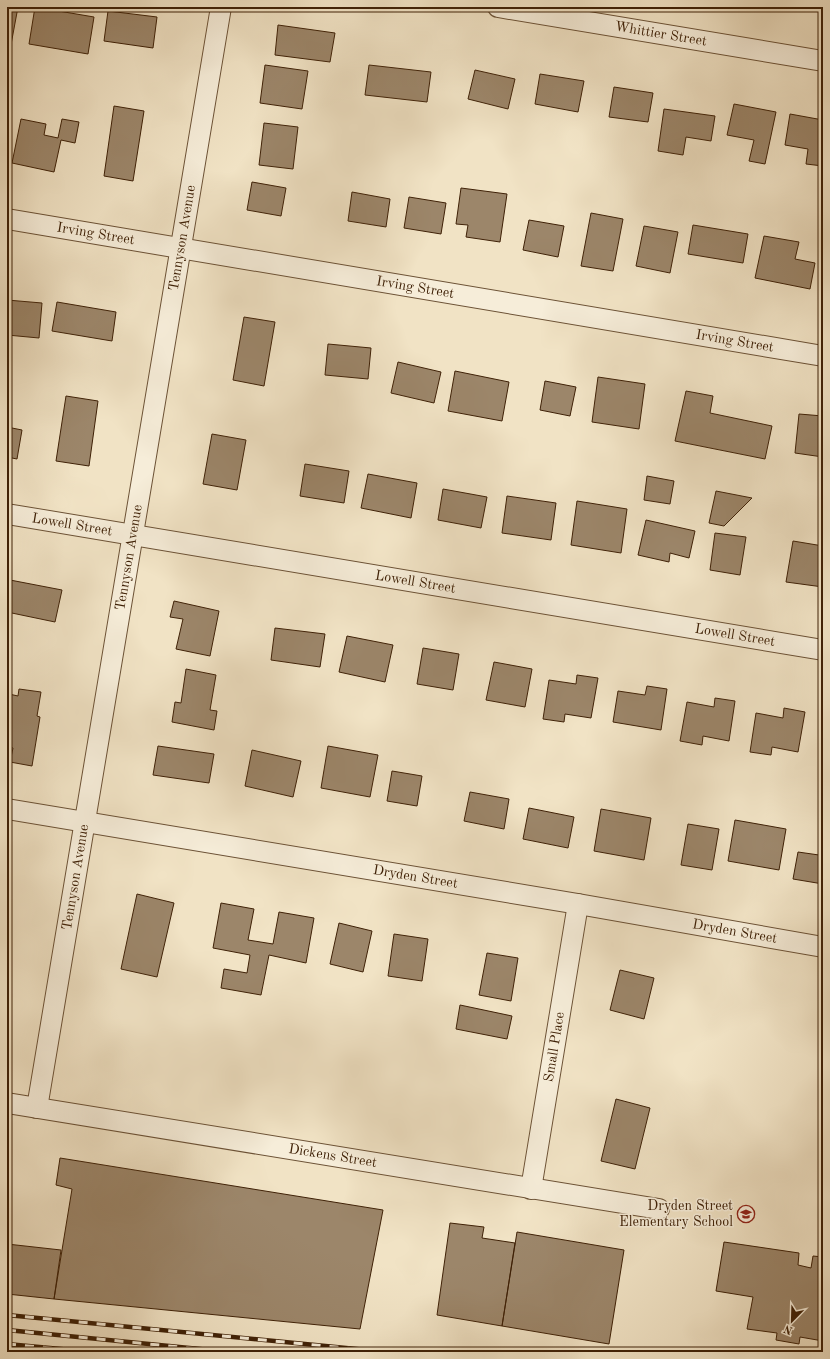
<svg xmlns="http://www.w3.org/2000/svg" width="830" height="1359" viewBox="0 0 830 1359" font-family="'Old Standard TT',serif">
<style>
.building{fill:#9c866a;stroke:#3f2107}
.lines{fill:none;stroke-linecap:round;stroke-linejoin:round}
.street-casing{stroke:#6c5236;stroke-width:22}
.street{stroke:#f6edd9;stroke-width:20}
.rail-casing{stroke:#3f2107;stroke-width:4.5}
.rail{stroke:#f6edd9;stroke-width:3;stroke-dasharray:9;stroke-linecap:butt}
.labels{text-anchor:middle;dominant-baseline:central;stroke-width:3;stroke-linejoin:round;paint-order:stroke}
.street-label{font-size:14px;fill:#3f2107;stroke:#f6edd9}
.poi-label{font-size:14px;fill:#3f2107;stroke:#f6edd9;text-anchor:end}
</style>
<rect width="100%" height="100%" fill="#f1e3c5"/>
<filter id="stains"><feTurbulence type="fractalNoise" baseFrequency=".005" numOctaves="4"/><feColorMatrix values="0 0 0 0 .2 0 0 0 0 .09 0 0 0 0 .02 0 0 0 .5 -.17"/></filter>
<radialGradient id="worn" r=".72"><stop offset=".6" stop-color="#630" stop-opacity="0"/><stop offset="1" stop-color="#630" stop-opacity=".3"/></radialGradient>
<path class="building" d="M7,7H18L10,50L7,49Z
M35,7L94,17L88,54L29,44Z
M108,11L157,17L153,48L104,41Z
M278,25L335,33L330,62L275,55Z
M265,65L308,71L302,109L260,103Z
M369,65L431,72L427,102L365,95Z
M475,70L515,79L508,109L468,99Z
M540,74L584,81L578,112L535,104Z
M614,87L653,93L648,122L609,117Z
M734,104L776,112L765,164L749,161L754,140L727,135Z
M114,106L144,111L133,181L104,176Z
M664,109L715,116L711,141L686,137L683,155L658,151Z
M790,114L823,120V166L806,164L808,149L785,145Z
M21,119L46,124L44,135L58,138L62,119L79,122L75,143L61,140L54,172L12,163Z
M264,123L298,127L293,169L259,165Z
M252,182L286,188L281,216L247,210Z
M461,188L507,194L500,242L466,237L468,225L456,224Z
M352,192L390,199L386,227L348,221Z
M409,197L446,203L441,234L404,228Z
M591,213L623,219L613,271L581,266Z
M529,220L564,226L558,257L523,250Z
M693,225L748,234L743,263L688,254Z
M644,226L678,232L670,273L636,266Z
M764,236L799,242L795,259L815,263L810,289L755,278Z
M7,300L42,303L39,338L7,335Z
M57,302L116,312L112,341L52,331Z
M244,317L275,322L264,386L233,380Z
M328,344L371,348L368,379L325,375Z
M398,362L441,372L434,403L391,393Z
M455,371L509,382L502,421L448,411Z
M598,377L645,384L639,429L592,422Z
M545,381L576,387L570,416L540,410Z
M686,391L713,396L710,413L772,426L765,459L675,441Z
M66,396L98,401L89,466L56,461Z
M799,414L823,416V457L795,453Z
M7,427L22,430L17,459L7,457Z
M212,434L246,440L237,490L203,484Z
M305,464L349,471L344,503L300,496Z
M368,474L417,483L411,518L361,508Z
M647,476L674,481L670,504L644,500Z
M443,489L487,497L481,528L438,520Z
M716,491L752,498L724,526L709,523Z
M507,496L556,503L551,540L502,533Z
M577,501L627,509L621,553L571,545Z
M646,520L695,531L689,558L670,553L669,562L638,555Z
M715,533L746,537L740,575L710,570Z
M793,541L823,546V587L786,582Z
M10,580L62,590L55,622L7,612V596Z
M174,601L219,611L210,656L176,649L183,619L170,617Z
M275,628L325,634L320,667L271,660Z
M347,636L393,645L385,682L339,672Z
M423,648L459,654L453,690L417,684Z
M494,662L532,669L525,707L486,700Z
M186,669L216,675L210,710L217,711L214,730L172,722L175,702L181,703Z
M577,675L598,678L591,718L565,714L564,722L543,719L549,680L576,684Z
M647,686L667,689L661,730L613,722L618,691L645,695Z
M19,689L41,692L37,716L40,717L32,766L10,762L13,748L7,747L9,694L18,696Z
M715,698L735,701L729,741L703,736L702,745L680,741L687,702L714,707Z
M784,708L805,712L798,752L772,747L771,755L750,752L756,713L783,718Z
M158,746L214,754L209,783L153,775Z
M328,746L378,755L370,797L321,788Z
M252,750L301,761L293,797L245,786Z
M392,771L422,776L417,806L387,801Z
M470,792L509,799L504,829L464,821Z
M529,808L574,817L568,848L523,839Z
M601,809L651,818L644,860L594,851Z
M735,820L786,829L779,870L728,861Z
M688,824L719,829L712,870L681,865Z
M821,841L823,842V884L793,879L798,852L819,855Z
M137,894L174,903L157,977L121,969Z
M221,903L254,909L248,940L273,944L279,912L314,918L306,963L269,955L261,995L221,988L224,969L247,973L250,955L213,948Z
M339,923L372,931L363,972L330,964Z
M394,934L428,939L422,981L388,976Z
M487,953L518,958L511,1001L479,995Z
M620,970L654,978L644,1019L610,1010Z
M460,1005L512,1016L507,1039L456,1029Z
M616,1099L650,1108L635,1169L601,1161Z
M60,1158L383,1210L360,1329L54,1299L72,1189L56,1185Z
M450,1223L484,1227L482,1238L515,1243L502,1326L437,1315Z
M517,1232L624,1250L609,1344L502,1326Z
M724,1242L799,1253L798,1265L811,1268L813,1256L823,1257V1341L800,1337L799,1344L776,1340L777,1333L747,1329L753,1297L716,1291Z
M7,1244L61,1250L54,1299L7,1294Z"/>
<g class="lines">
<defs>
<g id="street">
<path id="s1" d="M498,7L823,61"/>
<path id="s2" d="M7,219L823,356"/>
<path id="s3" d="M7,514L823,650"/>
<path id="s4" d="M7,809L578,904L823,947"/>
<path id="s5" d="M7,1103L659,1209"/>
<path id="s6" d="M37,1108L221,7"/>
<path id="s7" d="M531,1189L578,904"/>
</g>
</defs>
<use href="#street" class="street-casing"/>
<use href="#street" class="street"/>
<defs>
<path id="rail" d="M7,1315L387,1352
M7,1330L230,1352
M7,1344L93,1352"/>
</defs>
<use href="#rail" class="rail-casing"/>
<use href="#rail" class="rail"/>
</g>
<defs>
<symbol id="school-ring" viewBox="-11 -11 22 22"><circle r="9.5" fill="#f6edd9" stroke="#8f2418" stroke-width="1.5"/><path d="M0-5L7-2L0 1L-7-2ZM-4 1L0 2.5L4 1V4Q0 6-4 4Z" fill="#8f2418"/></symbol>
</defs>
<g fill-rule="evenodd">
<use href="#school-ring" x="736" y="1204" width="20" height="20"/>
</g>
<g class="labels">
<g class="street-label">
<text stroke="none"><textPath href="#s1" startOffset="165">Whittier Street</textPath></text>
<text stroke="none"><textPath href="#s2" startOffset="90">Irving Street</textPath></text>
<text stroke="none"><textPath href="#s6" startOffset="882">Tennyson Avenue</textPath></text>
<text stroke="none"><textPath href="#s2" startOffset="414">Irving Street</textPath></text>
<text stroke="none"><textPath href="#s2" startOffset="738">Irving Street</textPath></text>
<text stroke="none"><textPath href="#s3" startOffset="66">Lowell Street</textPath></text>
<text stroke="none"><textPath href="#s6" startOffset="558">Tennyson Avenue</textPath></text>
<text stroke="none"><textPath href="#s3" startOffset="414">Lowell Street</textPath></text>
<text stroke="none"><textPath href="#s3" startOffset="738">Lowell Street</textPath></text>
<text stroke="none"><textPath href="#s6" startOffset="234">Tennyson Avenue</textPath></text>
<text stroke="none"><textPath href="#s4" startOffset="414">Dryden Street</textPath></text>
<text stroke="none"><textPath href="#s4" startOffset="738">Dryden Street</textPath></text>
<text stroke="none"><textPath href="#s7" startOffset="144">Small Place</textPath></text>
<text stroke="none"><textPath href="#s5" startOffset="330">Dickens Street</textPath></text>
</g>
<g class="poi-label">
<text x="733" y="1206">Dryden Street<tspan x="733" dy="16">Elementary School</tspan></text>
</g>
</g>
<rect width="830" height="1359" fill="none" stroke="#f1e3c5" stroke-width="24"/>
<rect x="8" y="8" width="814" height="1343" fill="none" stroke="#3f2107" stroke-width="2"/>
<rect x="12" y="12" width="806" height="1335" fill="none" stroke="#3f2107"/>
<g transform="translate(792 1321) rotate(203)" stroke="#f6edd9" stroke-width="3" paint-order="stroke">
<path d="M0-3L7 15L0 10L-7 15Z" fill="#3f2107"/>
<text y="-6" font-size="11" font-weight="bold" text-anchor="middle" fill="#3f2107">N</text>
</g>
<rect width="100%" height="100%" filter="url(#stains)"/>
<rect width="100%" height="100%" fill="url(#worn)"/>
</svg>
